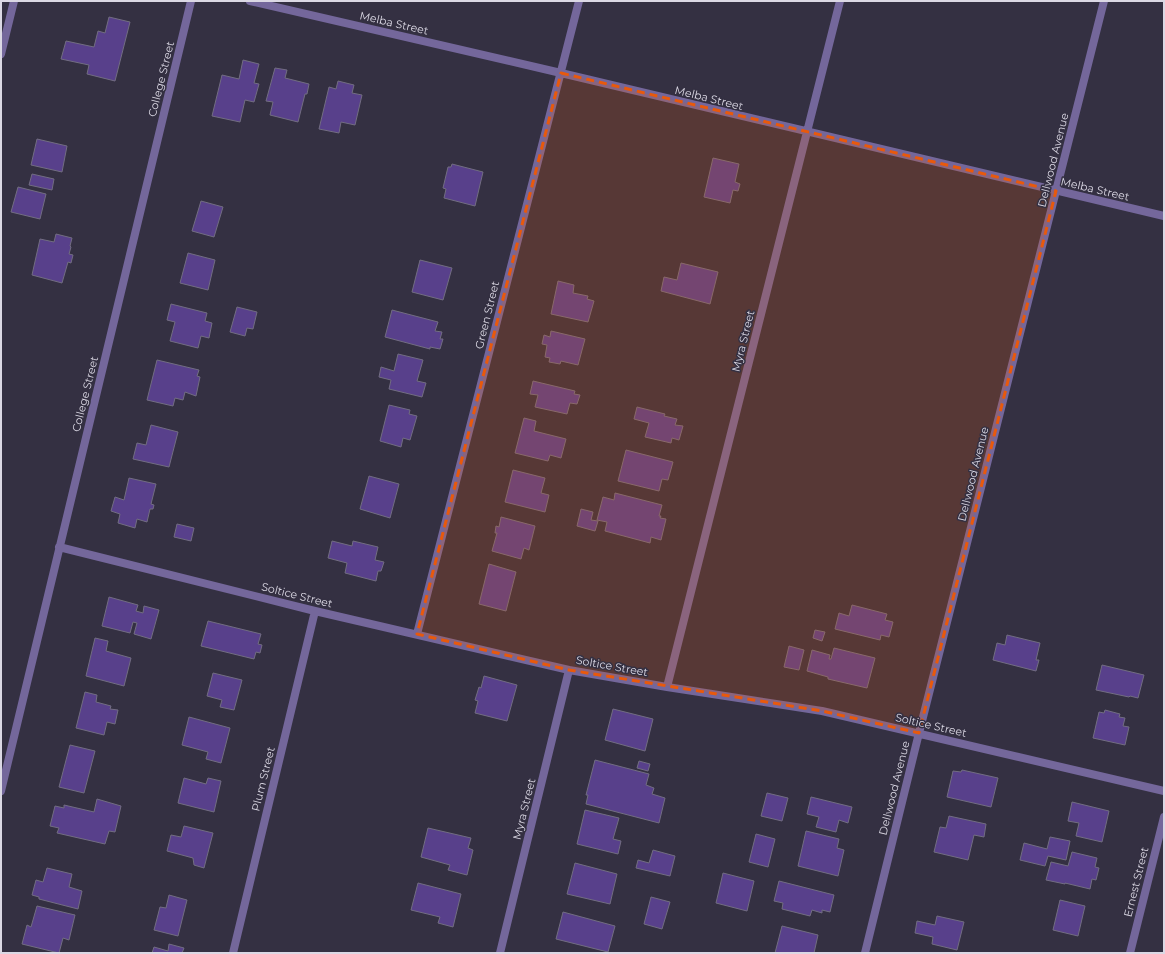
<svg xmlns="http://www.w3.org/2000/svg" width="1165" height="954" viewBox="0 0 1165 954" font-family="Montserrat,sans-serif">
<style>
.building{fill:#58408b;stroke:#726d82}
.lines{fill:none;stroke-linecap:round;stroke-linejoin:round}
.street{stroke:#74679b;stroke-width:8}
.marked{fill:#e8590c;fill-opacity:0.2;stroke:#e8590c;stroke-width:3;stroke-dasharray:8 5;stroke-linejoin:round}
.labels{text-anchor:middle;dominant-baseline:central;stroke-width:3;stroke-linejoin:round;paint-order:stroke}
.street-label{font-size:11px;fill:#dbd8e4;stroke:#343042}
</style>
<rect width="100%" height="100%" fill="#343042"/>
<path class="building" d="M109,17L130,22L115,81L87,74L89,65L61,59L66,41L94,47L98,31L105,33Z
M243,60L259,64L254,83L259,84L254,102L245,100L240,122L212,116L222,75L239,79Z
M275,68L287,70L285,78L309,84L307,94H305L298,122L270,115L273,102L266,101Z
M338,81L354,85L352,93L362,95L355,125L341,122L339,133L319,129L329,87L336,89Z
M37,139L67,146L62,172L31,165Z
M713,158L739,164L735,182L740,184L738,191L733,190L730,203L704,197Z
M452,164L483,172L475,206L444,198L446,189L443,188L448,167H451Z
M32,174L54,179L52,190L29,185Z
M18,187L46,194L40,219L11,212Z
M201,201L223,207L214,237L192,231Z
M56,234L72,238L70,246L71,247L69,254L73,255L71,263L68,262L62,283L32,275L40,239L54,242Z
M188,253L215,260L208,290L180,283Z
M420,260L452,268L443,300L412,292Z
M681,263L718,272L710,304L661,291L664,277L677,280Z
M558,281L574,285L573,293L588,296L587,299L594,301L588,322L551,314Z
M171,304L207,313L205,321L212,323L209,338L201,336L198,348L170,341L175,322L167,320Z
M237,307L257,312L253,329L247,328L245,336L230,332Z
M392,310L438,322L435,331L442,332L440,339H443L440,349L430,347V349L385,337Z
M551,331L585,339L578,365L561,361L560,364L549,362L550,358L545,357L547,345L542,344L544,335L550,337Z
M398,354L423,360L417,381L426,383L422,397L389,389L391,380L379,377L381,367L394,371Z
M157,360L199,370L197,376L200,377L196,396L185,392L183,400L175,398L173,406L147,400Z
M533,381L575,391L574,394L580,395L577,404L570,403L567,414L535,407L538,395L530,394Z
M389,405L410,410L409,414L417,416L410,440L403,438L401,447L380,441Z
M637,407L665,414L664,416L677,419L675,425L683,426L679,440L672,438L671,443L645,437L649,423L634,419Z
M524,418L536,421L534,431L566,439L561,458L550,455L548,461L515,453Z
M151,425L178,432L169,467L133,459L137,443L146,445Z
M626,450L673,462L668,480L662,479L659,491L618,481Z
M513,470L545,478L541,493L549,495L545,512L505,502Z
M369,476L399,484L390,518L360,509Z
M129,478L156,484L151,504L154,505L153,509H150L147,522L137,519L135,528L118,523L120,514L111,511L115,497L124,500Z
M615,493L662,505L659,516H661L660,518L666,519L661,540L651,537L650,543L605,531L607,522L597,520L603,497L614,500Z
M581,509L593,512L591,520L598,521L595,531L577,526Z
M501,517L535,526L529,550L524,548L521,559L492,551L497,533H495L496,526L499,527Z
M177,524L194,528L191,541L174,537Z
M332,541L352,546L353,541L378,547L375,560L384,562L381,571H378L376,581L345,573L347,563L328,558Z
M489,564L516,572L506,611L479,604Z
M109,597L138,605L136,611L143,613L144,606L159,610L151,639L134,634L137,623L133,622L130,633L102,626Z
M852,605L887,614L885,620L893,622L889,637L881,635L880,640L835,629L839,613L849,616Z
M208,621L261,634L258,644L262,645L260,653L256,652L254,659L201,646Z
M815,630L825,632L822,641L813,638Z
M1007,635L1040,643L1036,660H1039L1036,671L993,660L997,643L1005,645Z
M95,638L108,641L106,651L131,658L124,686L86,676Z
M789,646L804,650L799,670L784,667Z
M834,648L875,658L867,688L828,679V677L807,671L812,650L830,655L829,659H831Z
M1102,665L1144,675L1138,698L1130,696L1129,697L1096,690Z
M213,673L242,680L234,710L220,707L222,700L207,696Z
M484,676L517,685L507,721L475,713L478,701L475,700L479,687L481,688Z
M85,692L97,695L96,702L111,706L110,709L118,710L115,724L107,722L104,735L76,728Z
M613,709L653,719L645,751L605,740Z
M1105,710L1120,714L1119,717L1125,718L1123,726L1129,727L1125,745L1093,738L1099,712L1104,713Z
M189,717L230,728L221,763L206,759L208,752L182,745Z
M70,745L95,751L84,793L59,787Z
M595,760L649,774L646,785L654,788L652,794L665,798L659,823L586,804L588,795H586Z
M639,761L650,764L648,771L637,768Z
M962,770L998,778L991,807L947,797L953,771L961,772Z
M184,778L206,784L208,778L221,781L214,812L178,803Z
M767,793L788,798L782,821L761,816Z
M811,797L852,807L848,823L839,820L836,832L816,827L819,817L807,814Z
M97,799L121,806L115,832L109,831L105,844L57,833L59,828L50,826L55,806L64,808V805L94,812Z
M1072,802L1109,811L1102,842L1076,836L1079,823L1068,821Z
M585,810L619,818L613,839L621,841L618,854L577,844Z
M949,816L986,824L984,837L974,835L968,860L934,852L940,827L946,828Z
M184,826L213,833L204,868L194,865L193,858L167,851L171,835L181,837Z
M428,828L471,838L468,848L473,850L467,875L448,870L450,865L421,857Z
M806,831L839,839L837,848L844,850L838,876L798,866Z
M756,834L775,839L768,867L749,862Z
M1050,837L1070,841L1066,860L1048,856L1045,866L1020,860L1024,843L1047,849Z
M653,850L675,856L670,876L636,868L638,860L649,863Z
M1072,852L1097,858L1095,867L1099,868L1096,880L1092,879L1090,889L1065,883V884L1046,880L1051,862L1068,866Z
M575,863L617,874L610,904L567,894Z
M47,868L72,874L69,887L82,891L78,909L39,899V897L32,895L36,880L43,882Z
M723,873L754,881L747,911L716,903Z
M779,881L834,895L830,912L822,910V913L812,910L810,916L782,909L783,903L774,901Z
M418,883L461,894L453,927L438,923L440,917L411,910Z
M169,895L187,900L178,936L154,930L160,907L166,908Z
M651,897L670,902L662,929L644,924Z
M1060,900L1085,906L1078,936L1053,930Z
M37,906L75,915L69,940L63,938L59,953L22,944L27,925L31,927Z
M563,912L615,926L608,952L556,939Z
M937,916L964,922L957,950L932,944L933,937L915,933L917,921L935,925Z
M782,926L818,935L814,953H775Z
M169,944L184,948L182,953H152L154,947L168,951Z"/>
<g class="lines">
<path class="street" d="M250,1L561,73L1164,216
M1,54L14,1
M59,547L315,611L569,670L667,687L822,711L1164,791
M417,634L579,1
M667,687L840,1
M1,791L191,1
M233,953L315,611
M500,953L569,670
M865,953L919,733L1104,1
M1130,953L1164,817"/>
</g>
<path class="marked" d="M561,73L1056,191L919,733L822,711L569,670L417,634Z"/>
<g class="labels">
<g class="street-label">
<text transform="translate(394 23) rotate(13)">Melba Street</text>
<text transform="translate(161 79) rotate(-76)">College Street</text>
<text transform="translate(709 98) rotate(14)">Melba Street</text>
<text transform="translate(1053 160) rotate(-76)">Dellwood Avenue</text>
<text transform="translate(1095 189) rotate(13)">Melba Street</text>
<text transform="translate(487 315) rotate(-76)">Green Street</text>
<text transform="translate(743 341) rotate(-76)">Myra Street</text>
<text transform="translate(85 394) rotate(-76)">College Street</text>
<text transform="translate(973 474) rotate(-76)">Dellwood Avenue</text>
<text transform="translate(297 595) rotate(14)">Soltice Street</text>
<text transform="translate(612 666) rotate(10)">Soltice Street</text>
<text transform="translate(931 725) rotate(13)">Soltice Street</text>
<text transform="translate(263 779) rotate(-76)">Plum Street</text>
<text transform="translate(894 788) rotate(-76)">Dellwood Avenue</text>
<text transform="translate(524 809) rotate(-76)">Myra Street</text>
<text transform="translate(1136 882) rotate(-76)">Ernest Street</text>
</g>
</g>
<rect width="1165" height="954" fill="none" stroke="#dbd8e4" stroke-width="4"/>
</svg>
